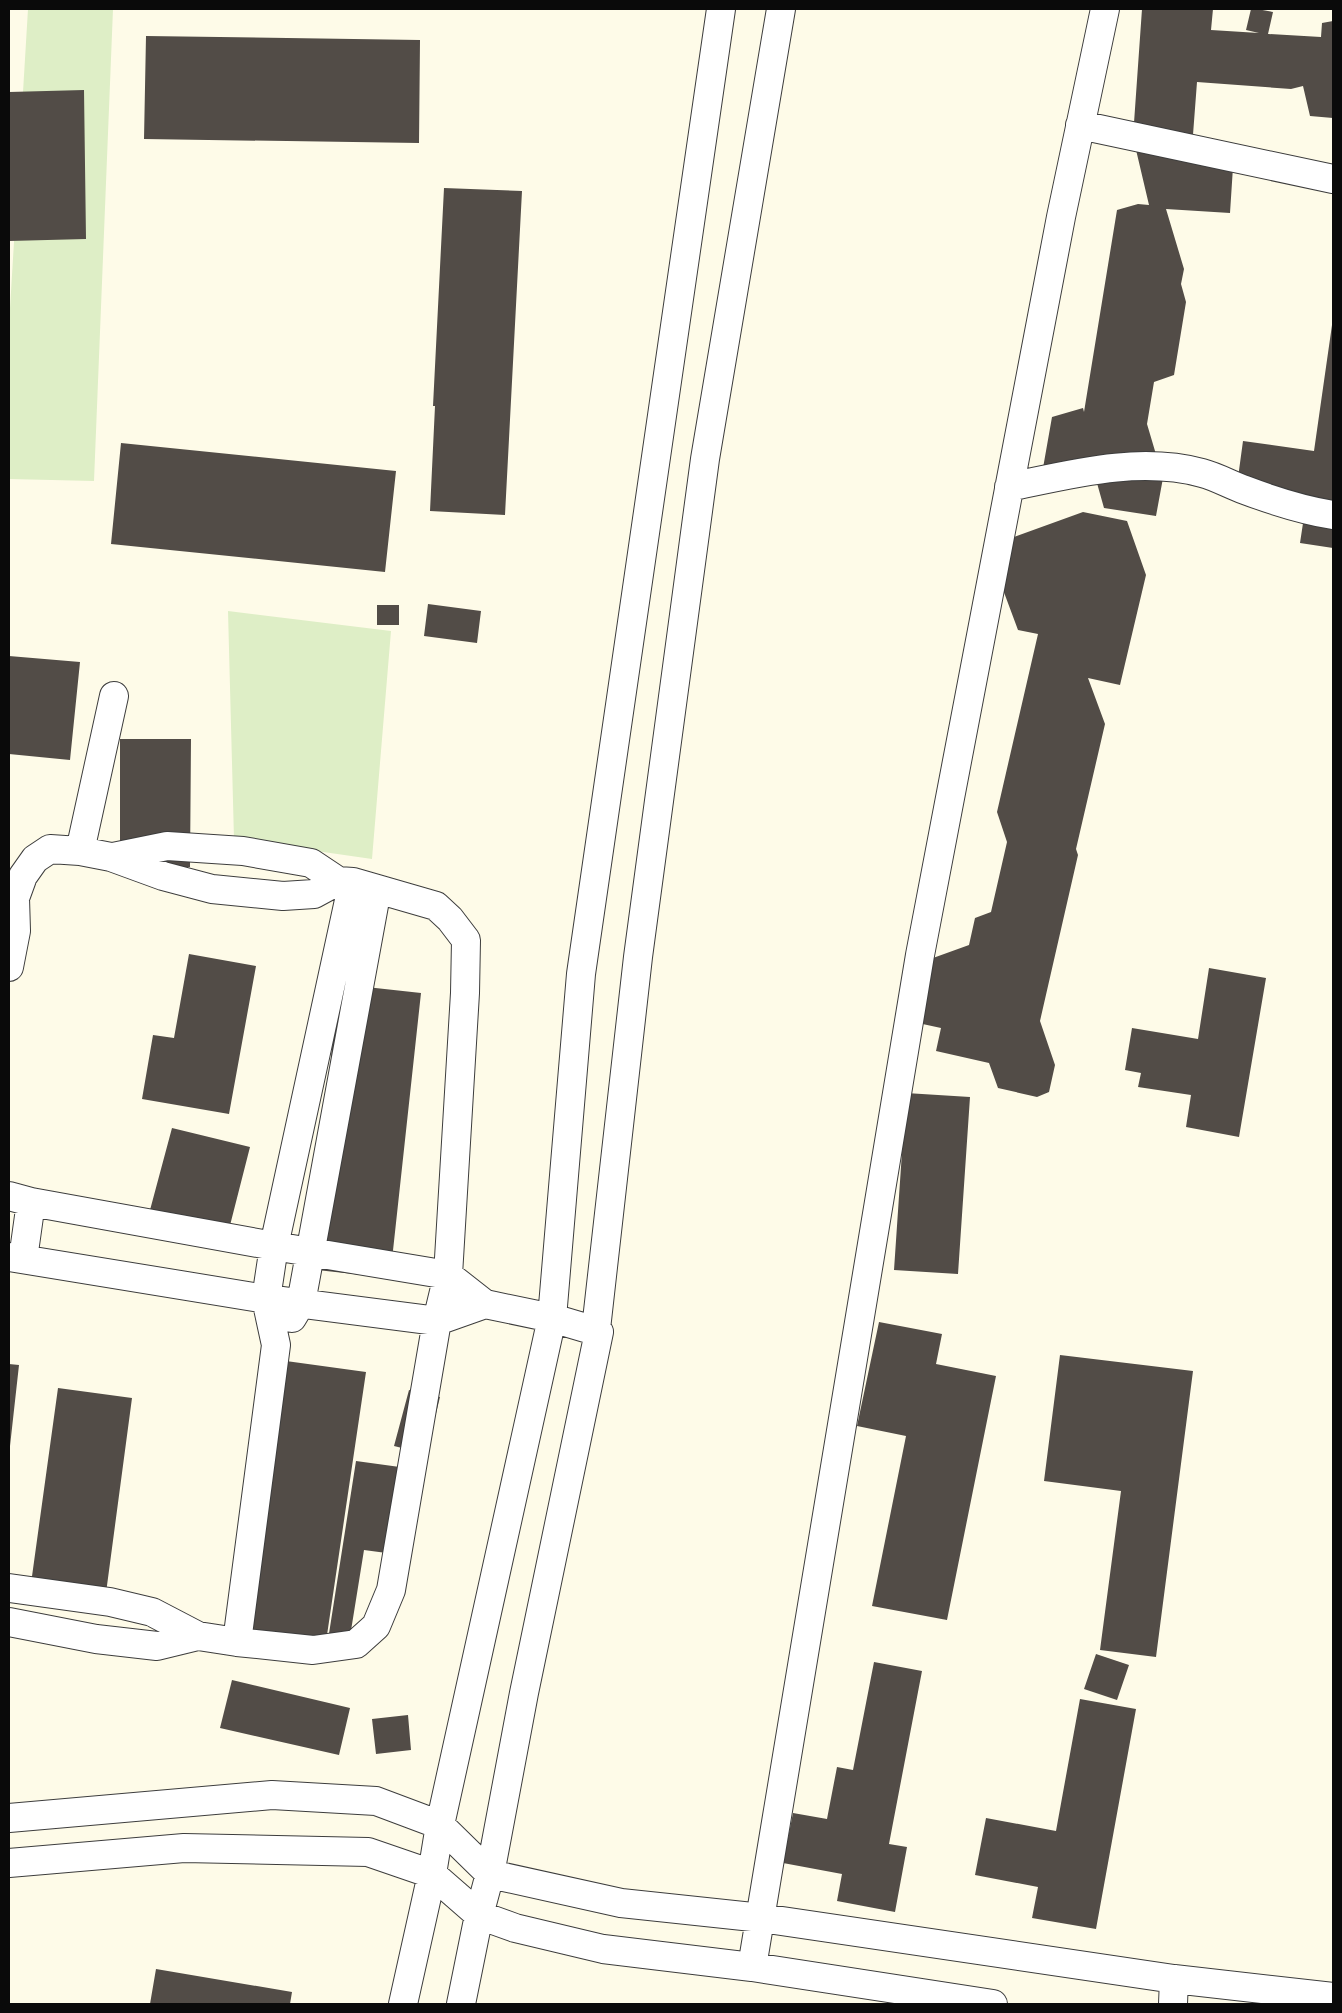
<svg xmlns="http://www.w3.org/2000/svg" width="1342" height="2013" viewBox="0 0 1342 2013" font-family="'Playfair Display',serif">
<style>
.pitch{fill:#deeec6}
.building{fill:#524c47}
.lines{fill:none;stroke-linecap:round;stroke-linejoin:round}
.minor-casing{stroke:#3d3d3d;stroke-width:30}
.minor{stroke:#fff;stroke-width:28}
</style>
<rect width="100%" height="100%" fill="#fefbe8"/>
<path class="pitch" d="M28,9H113L94,481L9,479V325Z
M228,611L391,631L372,859L234,839Z"/>
<path class="building" d="M1142,9H1213L1211,30L1259,33L1246,30L1251,9H1257L1273,12L1268,34L1321,37L1322,23L1333,21V118L1310,116L1303,86L1291,89L1197,82L1191,161L1233,167L1230,213L1166,209L1184,269L1181,284L1186,302L1174,375L1154,382L1147,424L1163,478L1156,516L1104,508L1095,476L1043,468L1052,417L1083,408L1084,412L1117,210L1138,204L1149,205L1133,137Z
M146,36L420,40L419,143L144,139Z
M84,90L86,239L9,241V92Z
M444,188L522,191L505,515L430,511L435,406H433Z
M1332,325H1333V548L1300,543L1305,510L1237,485L1243,441L1314,451Z
M121,443L396,471L385,572L111,544Z
M1083,512L1127,521L1146,575L1120,685L1088,678L1105,724L1076,849L1078,855L1040,1021L1055,1065L1049,1092L1037,1097L998,1088L989,1063L936,1051L941,1028L918,1023L933,958L969,945L975,918L991,912L1007,842L997,812L1038,634L1018,630L1002,587L1014,537Z
M428,604L481,611L477,643L424,636Z
M377,605H399V625H377Z
M9,656L80,662L70,760L9,754Z
M120,739H191L190,867H120Z
M189,954L256,966L229,1114L142,1099L153,1035L174,1038Z
M1209,968L1266,978L1239,1137L1186,1127L1191,1095L1138,1087L1141,1073L1125,1070L1132,1028L1198,1039Z
M339,984L421,993L390,1278L308,1269Z
M906,1093L970,1097L958,1274L894,1270Z
M172,1128L250,1147L225,1245L146,1225Z
M879,1322L942,1334L936,1364L996,1376L947,1620L872,1606L906,1436L857,1426Z
M1060,1355L1193,1371L1156,1657L1100,1650L1121,1491L1044,1481Z
M286,1361L366,1372L323,1662L243,1651Z
M9,1364L19,1365L10,1446H9Z
M58,1388L132,1398L104,1608L29,1598Z
M409,1390L440,1397L426,1454L394,1446Z
M356,1461L407,1468L394,1554L364,1550L349,1643L328,1640Z
M1096,1654L1129,1665L1117,1700L1084,1689Z
M874,1662L922,1671L889,1844L907,1847L895,1912L837,1901L842,1874L783,1863L793,1813L827,1819L837,1767L853,1770Z
M232,1680L350,1708L339,1755L220,1728Z
M1080,1699L1136,1709L1096,1929L1032,1918L1038,1887L975,1875L986,1818L1056,1831Z
M408,1715L411,1750L376,1754L372,1719Z
M156,1969L292,1992L290,2004H150Z"/>
<g class="lines">
<defs>
<path id="minor" d="M1080,125L1333,179
M1009,487C1072,474 1139,456 1202,473C1217,477 1231,485 1245,490C1274,501 1303,510 1333,515
M80,851L114,696
M113,857L167,846L243,851L311,863L338,881
M9,967L16,931L15,898L23,876L35,859L50,849L80,851L111,857L163,876L212,889L283,896L314,894L338,881L353,882L436,906L450,919L466,940L465,993L448,1275L437,1321L391,1590L376,1626L356,1644L313,1650L237,1642L198,1636L152,1612L110,1602L9,1588
M9,1196L31,1202L274,1246L448,1275L485,1304L552,1318L599,1332
M9,1257L266,1299L437,1321L485,1304
M23,1259L31,1202
M292,1318L301,1303L377,889
M9,1622L96,1639L157,1646L198,1636
M237,1642L276,1345L266,1299L274,1246L353,882
M9,1818L272,1795L376,1801L440,1825L490,1874L621,1903L762,1918L1174,1979L1333,1997
M9,1863L184,1848L368,1852L432,1874L479,1915L515,1928L603,1949L752,1967L993,2004
M752,1967L920,955L1061,217L1105,9
M403,2004L432,1874L440,1825L552,1318L581,974L721,9
M461,2004L479,1915L490,1874L524,1693L599,1332L596,1329L638,957L705,459L781,9
M1173,2004L1174,1979"/>
</defs>
<use href="#minor" class="minor-casing"/>
<use href="#minor" class="minor"/>
</g>
<rect width="1342" height="2013" fill="none" stroke="#0a0a0a" stroke-width="20"/>
</svg>
